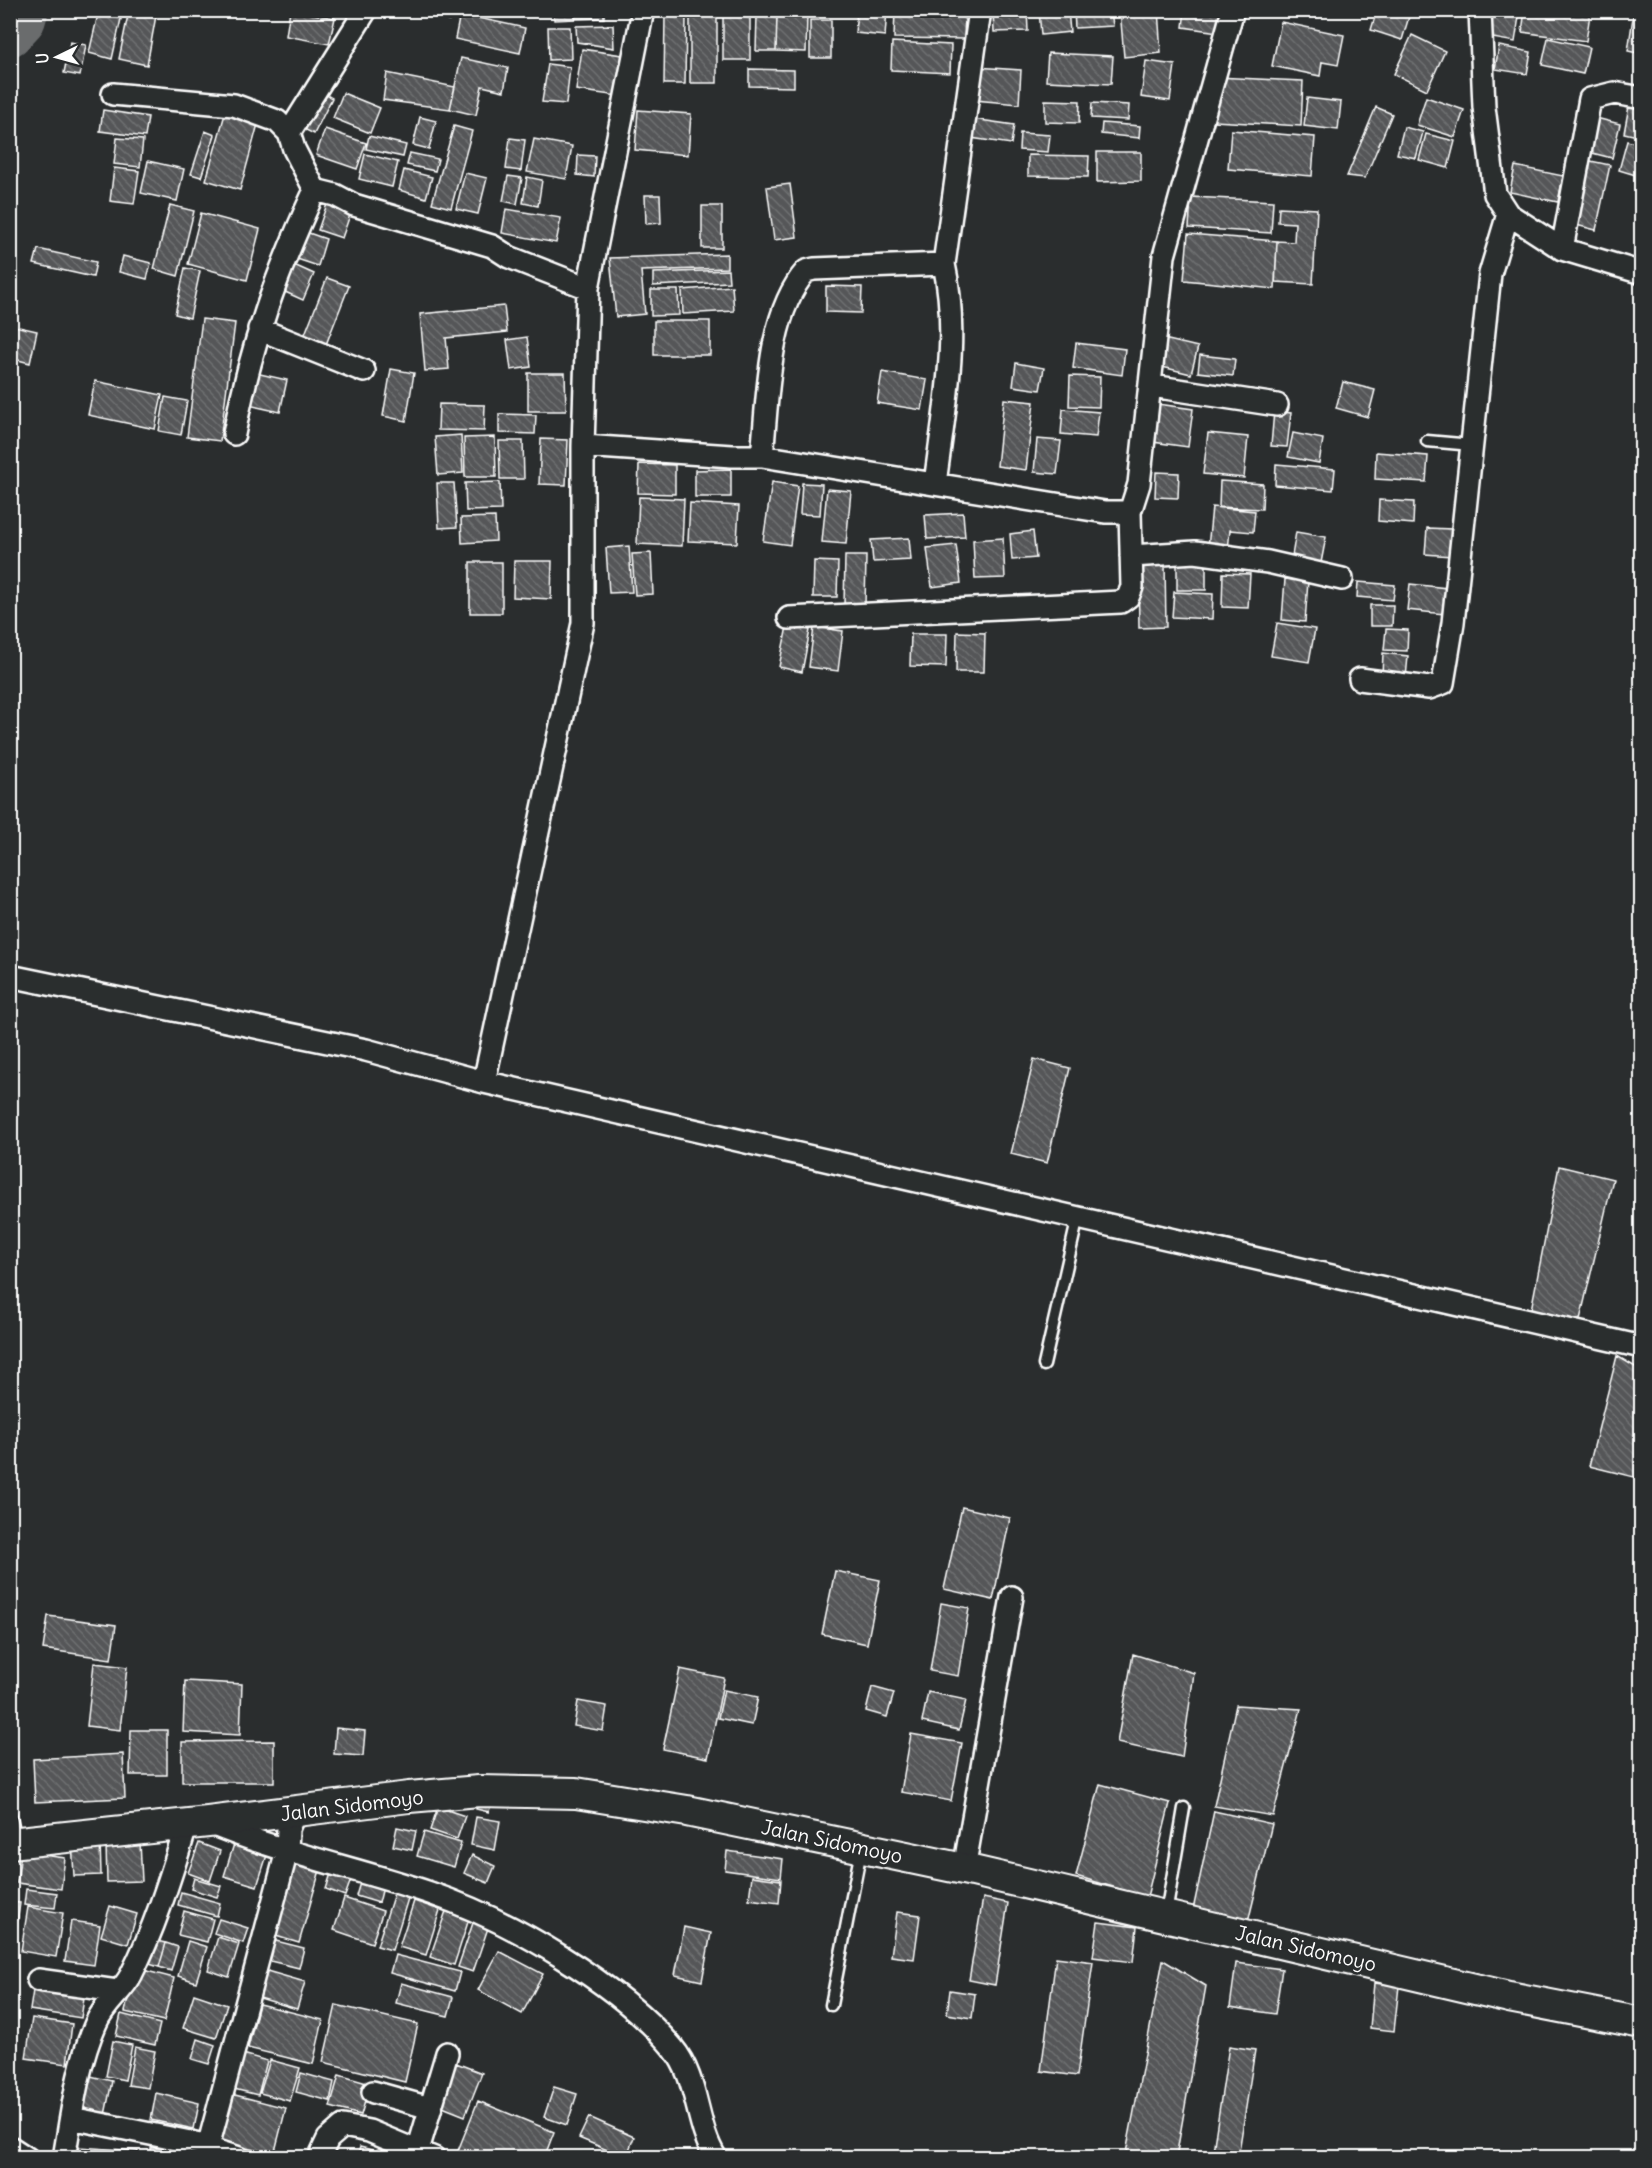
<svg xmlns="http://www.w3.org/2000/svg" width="1652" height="2168" viewBox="0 0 1652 2168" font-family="Delius,sans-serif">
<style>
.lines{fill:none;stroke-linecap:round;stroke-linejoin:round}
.river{stroke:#6a6c6d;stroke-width:45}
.building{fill:url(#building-back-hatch);stroke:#fff;stroke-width:1.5}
.service-casing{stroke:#fff;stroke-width:15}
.minor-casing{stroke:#fff;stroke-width:26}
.secondary-casing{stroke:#fff;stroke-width:34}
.service{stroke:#2a2d2e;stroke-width:10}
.minor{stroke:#2a2d2e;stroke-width:21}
.secondary{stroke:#2a2d2e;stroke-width:30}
.labels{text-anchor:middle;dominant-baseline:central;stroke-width:5;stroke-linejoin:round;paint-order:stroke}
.street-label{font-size:20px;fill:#fff;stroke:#2a2d2e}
</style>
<defs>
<pattern id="building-back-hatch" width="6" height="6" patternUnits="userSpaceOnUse" patternTransform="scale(1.5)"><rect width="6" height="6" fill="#555758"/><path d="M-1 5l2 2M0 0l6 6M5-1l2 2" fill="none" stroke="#6e7071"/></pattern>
</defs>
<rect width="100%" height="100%" fill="#2a2d2e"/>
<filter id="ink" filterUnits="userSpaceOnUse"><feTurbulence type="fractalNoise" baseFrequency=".0167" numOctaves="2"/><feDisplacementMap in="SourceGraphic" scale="12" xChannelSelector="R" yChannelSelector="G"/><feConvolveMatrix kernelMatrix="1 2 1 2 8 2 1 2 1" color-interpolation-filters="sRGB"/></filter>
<g filter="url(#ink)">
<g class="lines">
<path class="river" d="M10,34L23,20L26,10"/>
</g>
<path class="building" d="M99,10H123L112,59L89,53Z
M129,10H157L147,65L119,59Z
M290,10L335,18L329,44L286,36Z
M406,10H452L449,21Z
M554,10H574L575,19L554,20Z
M574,10H604V18L575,19Z
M723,10H750V60H723Z
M822,10H853V15L822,14Z
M857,10H887L885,36L855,33Z
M895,10H965L964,39L894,38Z
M993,10H1027L1028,31L994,32Z
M1039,10H1068L1070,32L1041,35Z
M1074,10H1111L1113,26L1075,28Z
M1120,10H1158L1161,53L1124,57Z
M1185,10L1228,13L1225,33L1183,27Z
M1280,10H1320L1319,17Z
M1377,10H1411L1402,40L1371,30Z
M1492,10H1520L1515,42L1487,37Z
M1525,10H1563L1590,14L1586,41L1522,32Z
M1634,11L1642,16V54L1628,51Z
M460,14L525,28L520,53L455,39Z
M690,14H717V83H690Z
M757,15H777L776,51H756Z
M777,15L807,16L806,52L776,51Z
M665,16L686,17L685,84H664Z
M810,20H831V58H810Z
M1281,22L1344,35L1338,65L1322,62L1320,76L1272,66Z
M613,25L614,48L577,42L576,26Z
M548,27H570L571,59L549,60Z
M1412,35L1445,51L1427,90L1394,74Z
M1548,38L1589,47L1583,74L1542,65Z
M70,42L86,45L80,76L64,73Z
M892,42L951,45L950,73L891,70Z
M1499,46L1531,52L1527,74L1495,69Z
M582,49L622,55L618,96L576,90Z
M1048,53L1113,56L1111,84L1046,81Z
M461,58L508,68L504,91L482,86L476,115L450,109Z
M1146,61L1175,65L1170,101L1141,97Z
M548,64L570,67L566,104L542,102Z
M976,67L1021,70L1019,104L974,100Z
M749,69L794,70V87L749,86Z
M387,73L455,87L450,109L383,100Z
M1216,77L1303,81L1301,126L1214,121Z
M321,92L332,98L314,134L302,128Z
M343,93L380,108L370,133L333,118Z
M1426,97L1464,110L1455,137L1417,125Z
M1307,98L1341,102L1338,130L1304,126Z
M1045,100L1080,101L1079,123L1045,122Z
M1630,101L1642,104V137L1624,133Z
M1092,103L1129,105L1128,120L1091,118Z
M1376,107L1392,114L1365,178L1347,176Z
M103,110L148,117L145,137L100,131Z
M638,110L691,114L688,155L635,150Z
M225,114L258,124L240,190L206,180Z
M420,117L436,121L429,149L413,145Z
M1596,118L1620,124L1612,158L1588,152Z
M973,119L1014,125L1011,144L971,138Z
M1102,123L1140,126L1139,138L1101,134Z
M454,126L472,131L451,208L432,203Z
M1404,127L1423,132L1416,158L1397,154Z
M325,129L366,143L357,169L316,155Z
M1231,130L1315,137L1312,176L1228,169Z
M205,131L215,135L201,177L191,174Z
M1020,133L1050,135L1048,152L1019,150Z
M1426,134L1455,141L1448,168L1419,160Z
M369,136L406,145L403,157L366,149Z
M117,138L143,140L140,167L114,164Z
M510,138L525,140L521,171L506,169Z
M534,139L572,146L566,179L527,172Z
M1627,141L1642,145V177L1619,170Z
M1097,152H1141V181L1097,182Z
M410,153L438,159L435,171L407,165Z
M365,154L398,162L392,187L359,179Z
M578,155L595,156L594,177L577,175Z
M1028,155L1089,156L1088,177L1028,176Z
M1586,160L1610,165L1596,230L1572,224Z
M148,161L184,169L177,201L141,193Z
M1515,166L1563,176L1558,202L1510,192Z
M114,168L139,171L134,204L110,201Z
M404,170L432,177L426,198L399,190Z
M465,173L487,178L478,214L456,209Z
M508,176L522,178L517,204L503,201Z
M527,177L542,180L538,206L523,203Z
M790,184L797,237L774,240L767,187Z
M645,195H660L661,223L646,224Z
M1191,197L1273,201L1271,233L1189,228Z
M327,204L351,212L342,238L318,230Z
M170,205L194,211L178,276L154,269Z
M702,206H722V248H702Z
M1279,207L1317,209L1313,284L1275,282L1277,241L1294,242L1295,223L1278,222Z
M506,209L561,218L556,243L502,233Z
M201,213L260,229L247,280L188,264Z
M303,231L326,239L318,266L294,258Z
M1188,234L1277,241L1275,289L1184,280Z
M38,249L96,262L93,277L34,264Z
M727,254V268L641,271L645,314L616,317L610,258Z
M123,256L151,263L147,279L119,272Z
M294,265L314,274L303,300L283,291Z
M185,268L200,271L190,318L175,314Z
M728,270L729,282L653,286V273Z
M327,278L349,286L325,347L303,339Z
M732,286L734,311L683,314L682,290Z
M826,286L862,287L861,313L826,312Z
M651,290H678L679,315L651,316Z
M504,306L507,332L446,338L449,369L425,371L420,314Z
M202,319L235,323L220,441L187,437Z
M654,321H710V355H654Z
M10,325L37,331L30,363L10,358Z
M527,337L531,367L511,370L507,340Z
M1164,339L1198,347L1191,374L1158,366Z
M1076,343L1125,349L1122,375L1073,368Z
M1200,355L1235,359L1233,376L1198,372Z
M1016,363L1044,368L1040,390L1013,386Z
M391,369L414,373L406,421L383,416Z
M251,372L287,380L280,412L244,404Z
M882,372L927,380L922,410L877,403Z
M528,373H565L566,411H528Z
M1070,376L1100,377L1099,407L1069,406Z
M95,381L162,395L155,429L88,415Z
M1343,382L1375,390L1368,417L1336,408Z
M165,397L187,401L181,435L159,431Z
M1004,399L1034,402L1026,470L997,466Z
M439,404L485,405L484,431L438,430Z
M1158,404L1193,409L1188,447L1153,442Z
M1063,409L1099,412L1096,437L1061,434Z
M1274,411L1291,413L1287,447L1271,446Z
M499,414L536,415L535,434L499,433Z
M1208,433L1248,437L1244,478L1203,474Z
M1293,433L1323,439L1319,463L1288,457Z
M461,435L463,473L438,475L435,437Z
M495,437L496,477H465L464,438Z
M541,439L568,440L566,485L539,484Z
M1037,439L1061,441L1057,474L1034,472Z
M499,441H523L524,479H500Z
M1376,452L1428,456L1426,482L1375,479Z
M639,464L675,465V494L638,493Z
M1276,464L1335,469L1333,490L1275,485Z
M731,469V497H695V470Z
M1156,472L1179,473L1178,498L1155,497Z
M1220,481L1263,484L1262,509L1219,507Z
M500,482L501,510L466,511L465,483Z
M772,482L798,486L790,545L763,541Z
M437,483H454L457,527L439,528Z
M802,483L822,484L820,515L800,514Z
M827,489L851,491L846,544L822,542Z
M639,497L684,499L682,546L637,544Z
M1379,500L1414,502L1413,524L1378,521Z
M690,503L739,506L737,543L688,541Z
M1212,507L1255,511L1253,532L1230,530L1228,550L1208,548Z
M963,513L965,537L927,539L925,515Z
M495,517L496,541L462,543L461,518Z
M1427,528L1452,529L1451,556L1425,554Z
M1033,531L1036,558L1012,560L1010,534Z
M1296,532L1326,537L1320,568L1291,562Z
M909,538L911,560L873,562L871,540Z
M1003,538L1005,578L975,579L973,540Z
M956,545L961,583L932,587L927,548Z
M629,546L632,592L609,593L606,548Z
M651,553L653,594L635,595L632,554Z
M845,556H866L865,606H844Z
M514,561H552L551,599L513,597Z
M814,561L838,562L837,597H813Z
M470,562H502V613H470Z
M1177,562H1206V590H1177Z
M1138,564H1165L1166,627L1139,628Z
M1223,573L1250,574L1248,608L1222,607Z
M1285,579L1308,581L1305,622L1282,620Z
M1358,582L1395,585L1393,600L1357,597Z
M1410,584L1447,588L1444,614L1407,610Z
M1174,592L1213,594L1212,619L1172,617Z
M1370,605H1393L1392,626H1370Z
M1277,623L1315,629L1309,662L1271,656Z
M787,626L810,630L802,672L779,667Z
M814,627L843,631L838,671L809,667Z
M1386,629L1408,630L1407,651L1384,650Z
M957,632L985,633L984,672H956Z
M911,634H947L946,667L910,666Z
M1383,653L1408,656L1406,678L1382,676Z
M1034,1059L1070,1068L1047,1163L1011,1154Z
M1559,1166L1613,1179L1579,1324L1531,1310Z
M1617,1356L1642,1371V1479L1589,1466Z
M962,1507L1010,1518L993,1600L944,1589Z
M835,1571L880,1580L867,1644L822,1634Z
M941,1603L969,1608L958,1676L930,1671Z
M48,1616L116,1625L111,1659L43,1649Z
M1133,1654L1194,1673L1182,1757L1117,1743Z
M94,1663L127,1667L120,1730L87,1726Z
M680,1669L724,1678L708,1758L663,1749Z
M185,1681L242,1684L240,1735L183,1732Z
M872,1687L894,1693L887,1717L866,1711Z
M724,1690L758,1697L752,1725L718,1718Z
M928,1692L966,1700L959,1730L922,1722Z
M578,1701L607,1706L603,1731L574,1726Z
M1236,1705L1301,1709L1273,1816L1214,1806Z
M336,1728L365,1731L363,1756L334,1754Z
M131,1730H167V1775H130Z
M911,1734L962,1743L951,1801L901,1792Z
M274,1741V1782H182V1742Z
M123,1754L125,1798L35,1802L33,1759Z
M1100,1784L1170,1803L1147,1897L1076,1876Z
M478,1800L491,1802L489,1812L476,1809Z
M438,1807L465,1816L457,1839L430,1830Z
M1214,1811L1272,1824L1248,1922L1193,1910Z
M476,1817L500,1821L495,1850L471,1845Z
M397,1827L416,1831L412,1850L393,1846Z
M424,1832L461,1843L454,1867L417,1856Z
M100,1840L101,1875L74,1876L72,1841Z
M140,1842L142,1881L107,1882L106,1844Z
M199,1843L220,1851L210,1881L188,1873Z
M234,1844L267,1855L257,1886L224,1876Z
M727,1851L783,1859L781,1878L725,1870Z
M21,1852L65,1858L61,1889L17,1883Z
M472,1855L495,1866L488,1883L464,1873Z
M290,1861L320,1870L299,1943L269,1934Z
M332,1870L352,1877L345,1896L326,1889Z
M362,1876L384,1883L379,1903L356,1896Z
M752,1876L781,1880L779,1903L749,1899Z
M194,1878L221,1886L217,1897L191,1889Z
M396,1887L410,1892L392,1950L377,1946Z
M26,1889L57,1893L55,1908L24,1905Z
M181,1892L220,1903L217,1916L178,1905Z
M344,1898L383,1911L372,1943L334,1930Z
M983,1898L1008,1903L995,1985L969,1980Z
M414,1901L440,1910L426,1955L399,1947Z
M10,1902L20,1903L14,1945H10Z
M110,1906L137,1914L128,1944L101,1936Z
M28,1907L63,1913L56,1957L21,1951Z
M184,1911L213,1919L207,1942L178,1935Z
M446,1911L469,1919L454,1965L430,1957Z
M897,1912L920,1915L914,1959L891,1956Z
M219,1919L248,1928L243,1943L214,1933Z
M474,1920L489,1925L473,1972L458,1967Z
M71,1921L100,1925L94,1965L65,1961Z
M1098,1922L1137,1927L1133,1962L1093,1957Z
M684,1927L711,1933L702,1981L675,1975Z
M218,1937L239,1944L229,1977L208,1970Z
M152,1940L166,1943L159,1967L146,1963Z
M272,1940L304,1948L299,1968L266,1960Z
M188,1941L207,1947L196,1982L178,1976Z
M166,1943L178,1947L171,1971L159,1967Z
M499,1951L543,1974L522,2014L478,1990Z
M395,1955L460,1972L455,1991L390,1973Z
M1056,1957L1093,1962L1077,2076L1041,2071Z
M1163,1960L1206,1986L1176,2158H1125Z
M1236,1963L1282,1969L1275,2014L1230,2007Z
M135,1968L174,1978L164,2021L125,2012Z
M260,1969L305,1982L297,2009L253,1996Z
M401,1983L453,1997L448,2016L396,2003Z
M1374,1983L1399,1986L1394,2031L1370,2028Z
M34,1984L85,1992L81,2018L30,2010Z
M950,1990L975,1994L972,2018L947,2014Z
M194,1994L227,2005L216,2038L183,2028Z
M259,2004L323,2020L313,2064L248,2048Z
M336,2005L418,2024L405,2082L323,2062Z
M121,2014L160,2024L155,2045L116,2036Z
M32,2018L72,2024L67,2064L26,2058Z
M198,2039L215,2045L209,2064L192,2059Z
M113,2041L132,2045L125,2080L106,2076Z
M1229,2046L1255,2050L1238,2158H1212Z
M135,2047L155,2051L148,2088L128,2085Z
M243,2054L267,2061L258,2095L234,2089Z
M270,2060L300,2068L290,2101L260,2093Z
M456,2063L482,2073L465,2116L440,2106Z
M301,2073L334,2082L330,2101L296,2092Z
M82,2074L112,2081L105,2115L75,2108Z
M339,2075L370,2084L361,2115L330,2107Z
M554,2087L577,2094L567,2125L544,2117Z
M156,2093L199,2103L194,2129L151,2120Z
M231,2094L286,2108L274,2155L219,2141Z
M478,2101L554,2132L544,2158H469L457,2153Z
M589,2117L634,2137L626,2158L579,2138Z
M389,2146L424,2158H385Z
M78,2147L138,2151L137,2158H77Z
M360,2147L384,2153L382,2158H357Z
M151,2148L184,2150V2158H151Z
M192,2153L211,2154V2158H192Z"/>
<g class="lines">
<defs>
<path id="service" d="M1427,441L1472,445
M1044,1365L1078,1217
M10,1813L16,1839
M1166,1914L1184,1808
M831,2005L861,1850"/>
<path id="minor" d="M1480,10L1484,107L1495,194L1508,214L1562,249L1642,273
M113,94L234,105L277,121L289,133L294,149L315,190L335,195L354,205L492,246L509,257L588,288
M289,133L366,10
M1562,249L1590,99L1614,93L1642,98
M259,329L364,371
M1152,386L1277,405
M234,434C251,344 277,272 315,190
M583,446L732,456H762L1105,512H1130L1139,484L1164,256L1233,10
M762,456C768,400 767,315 806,271L814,269L944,264L980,10
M935,484C944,411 960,337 944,264
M1131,556L1195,552L1268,562L1342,579
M789,618L1121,602L1128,597L1132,587L1130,512
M1360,679L1429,688L1443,683L1453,623L1490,274L1508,214
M10,976L366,1050L484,1082L1642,1347
M484,1082L583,623V446L588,288L643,10
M209,1823C281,1853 356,1868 430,1893C510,1920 619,1984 673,2048C699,2079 695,2125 716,2158
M964,1869L1012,1597
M38,1980L117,1991
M373,2092L430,2108
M71,2118L210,2146
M10,2147L27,2158
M418,2150L447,2053
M64,2158C72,2112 77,2066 96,2023C104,2004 122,1992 131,1975C155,1928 171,1875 187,1824
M239,2158L214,2150L209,2143L287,1851L288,1829L295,1812
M319,2158L328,2139L343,2126L369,2131L434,2158"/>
<path id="secondary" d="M10,1843L208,1822L409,1797L479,1791L576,1793L687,1811L973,1871L1509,1997L1642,2023"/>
</defs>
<use href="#service" class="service-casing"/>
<use href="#minor" class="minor-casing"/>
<use href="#secondary" class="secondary-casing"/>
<use href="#service" class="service"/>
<use href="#minor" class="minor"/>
<use href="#secondary" class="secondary"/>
</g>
</g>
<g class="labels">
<g class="street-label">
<text transform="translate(352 1805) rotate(-7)">Jalan Sidomoyo</text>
<text transform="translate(832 1841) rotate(12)">Jalan Sidomoyo</text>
<text transform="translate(1306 1948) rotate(13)">Jalan Sidomoyo</text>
</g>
</g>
<rect width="1652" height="2168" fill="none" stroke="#2a2d2e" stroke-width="36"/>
<rect x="18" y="18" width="1616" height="2132" fill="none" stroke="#fff" stroke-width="2" filter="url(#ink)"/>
<g transform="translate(57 57) rotate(265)" stroke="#2a2d2e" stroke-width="4.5" paint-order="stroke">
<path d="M0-4.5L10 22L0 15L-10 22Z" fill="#ffffff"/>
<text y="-9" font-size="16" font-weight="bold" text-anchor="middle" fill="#ffffff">U</text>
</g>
</svg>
